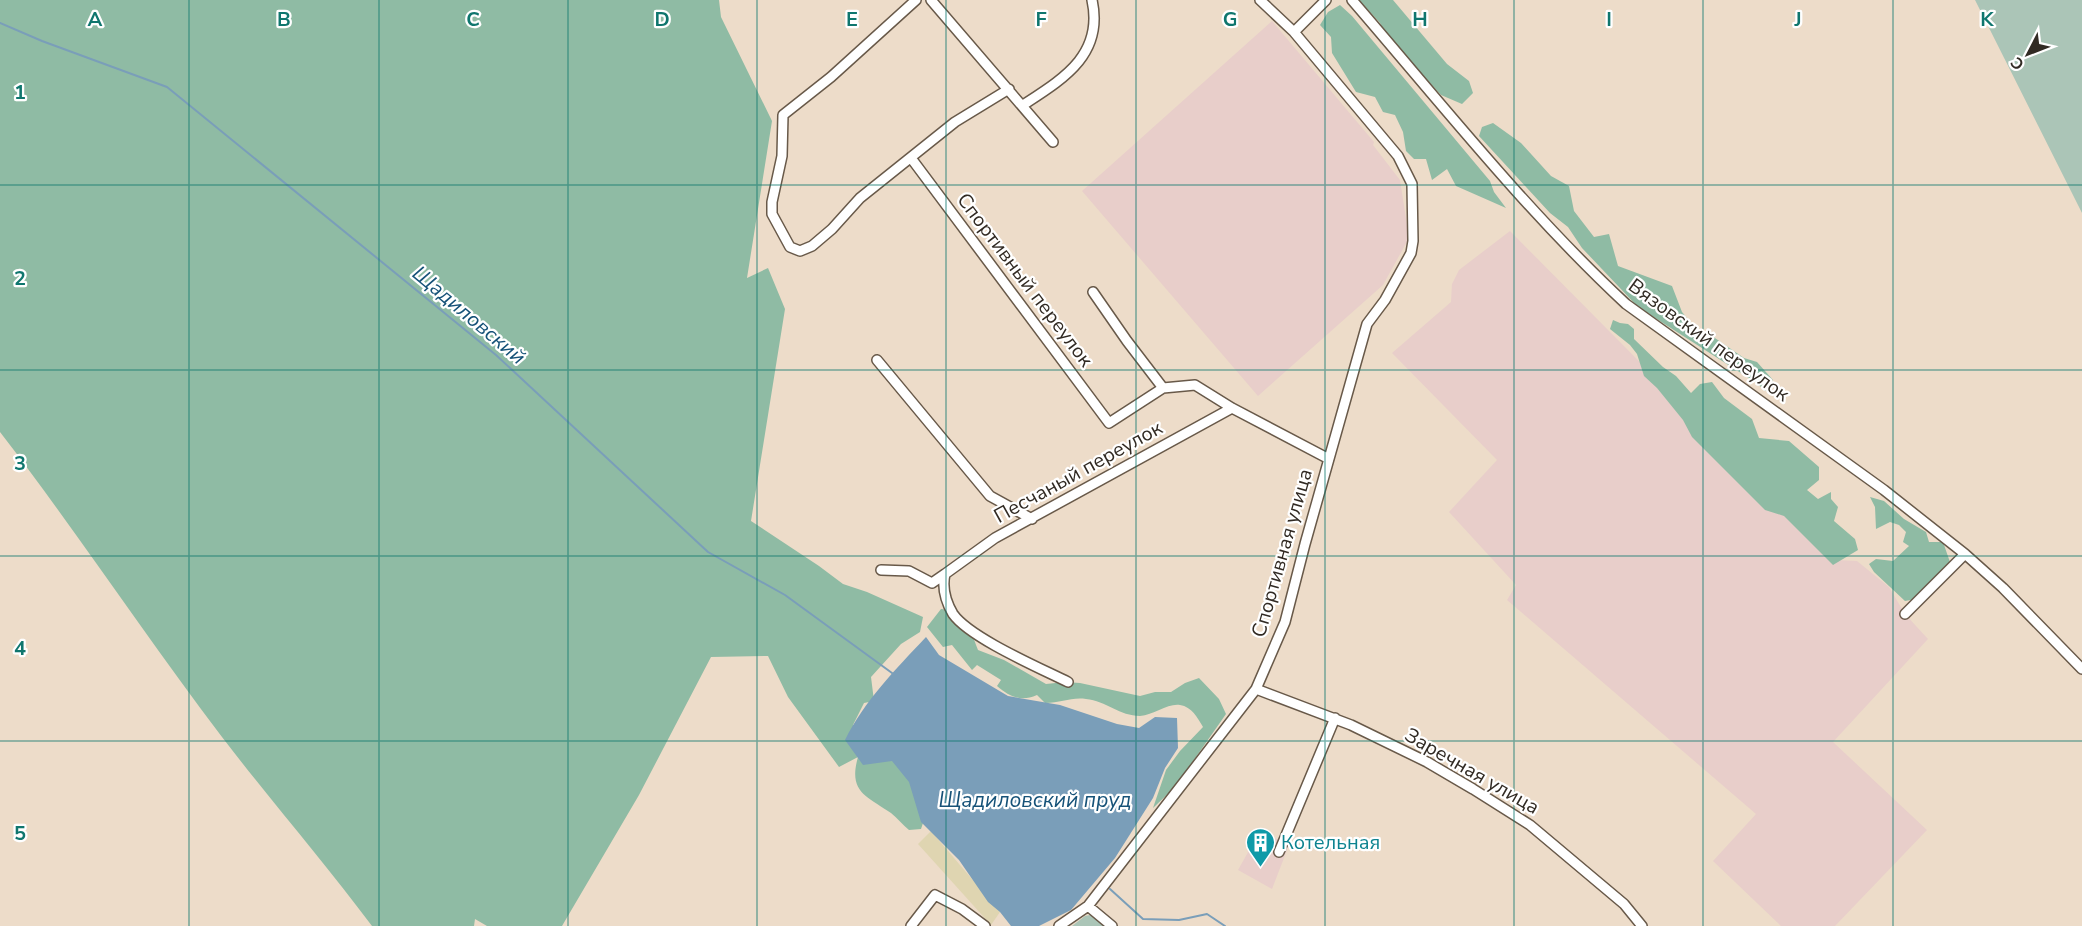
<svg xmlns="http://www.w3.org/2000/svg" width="2082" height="926" viewBox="0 0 2082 926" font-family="'Nunito Sans',sans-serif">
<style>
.industrial{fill:#e8ceca}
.green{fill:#abc5b7}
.forest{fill:#8fbba4}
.sand{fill:#dfd5b1}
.water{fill:#7a9eb9}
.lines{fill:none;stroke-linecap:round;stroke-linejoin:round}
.stream{stroke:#7a9eb9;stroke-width:2}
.minor-casing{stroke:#685949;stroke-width:12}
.minor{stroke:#fff;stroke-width:9}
.grid{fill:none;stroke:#0f766e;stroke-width:1.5;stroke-opacity:0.55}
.labels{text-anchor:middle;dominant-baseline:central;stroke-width:4.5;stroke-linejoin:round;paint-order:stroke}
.street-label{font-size:20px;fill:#312a23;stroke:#fff}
.culture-label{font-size:20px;fill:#0d838f;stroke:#fff;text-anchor:start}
.water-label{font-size:21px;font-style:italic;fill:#165278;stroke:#fff}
.grid-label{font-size:20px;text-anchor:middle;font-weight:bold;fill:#0f766e;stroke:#fff;stroke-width:4.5;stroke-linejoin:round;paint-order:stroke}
</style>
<rect width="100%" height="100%" fill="#eddcc9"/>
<path class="industrial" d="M1272,21L1374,142L1373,145L1400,180L1409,238L1383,285L1258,396L1082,191Z
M1510,231L1836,560L1857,561L1889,587L1905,614L1928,639L1833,742L1927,830L1835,926H1781L1713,861L1756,814L1507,600L1516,585L1449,512L1497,460L1392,353L1451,302L1452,284L1459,270Z
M1260,831L1289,845L1272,889L1238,870Z"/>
<path class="green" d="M1975,0H2082V213Z
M1090,915L1106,926H1072L1085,916Z"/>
<path class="forest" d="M0,0H719L721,17L772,121L747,278L768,268L785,309L751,521L819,566L843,584L867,592L923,617L920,632L901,644L871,677L874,701L864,703L853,725L885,748L929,805L921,829L909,830C903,825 897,818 891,813C866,796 848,792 858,757L839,767L788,697L768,656L711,657L639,795L562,926H487L475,919L474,926H372C324,862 271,801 222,737C146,637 77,532 0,432Z
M1359,0H1393L1447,64L1469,81L1473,93L1462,104L1441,95L1385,34L1380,23Z
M1340,5L1352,16L1490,181L1494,192L1506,208L1456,186L1447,169L1432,180L1426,159H1414L1406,151L1403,132L1395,115L1383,112L1375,97L1356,92L1332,53L1331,37L1320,25L1328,12Z
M1493,123L1521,143L1551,176L1569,186L1574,211L1594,237L1609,234L1618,266L1672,286L1682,312L1698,331L1712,336L1744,358L1757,362L1773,380L1765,391L1758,384L1638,307L1582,248L1568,227L1550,213L1479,136L1482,127Z
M1613,320L1620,323L1628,324L1634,329V339L1663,367L1676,376L1691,393L1700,384L1712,382L1724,398L1752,419L1759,438L1789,441L1819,467V480L1807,490L1818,499L1831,492V499L1838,507L1834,521L1855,539L1858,550L1833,565L1784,516L1765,510L1692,437L1683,420L1657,388L1644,376L1637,354L1630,345L1610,329Z
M1870,497L1884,501L1904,519L1926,532L1929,542H1943L1951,565L1916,599L1905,601L1874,572L1869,564L1876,559L1893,561L1909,546L1903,542L1906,532L1899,525L1890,522L1876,529L1875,507Z
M941,609C966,611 970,629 978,650L1004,660L1046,684L1065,682L1080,683L1140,696L1155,692H1171L1185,683L1199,678L1219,699L1226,714L1175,787L1153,808L1166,770L1180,751L1203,727C1197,717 1192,707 1180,705C1168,703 1154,715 1140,716C1120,716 1106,701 1086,699C1071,697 1061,703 1045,703L1037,695C1021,702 1010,697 997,686L1001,680L977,665L972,670L952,645L943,647L927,627Z"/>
<path class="sand" d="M931,831L1000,912L991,925L918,844Z"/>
<path class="water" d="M926,637L939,655L1008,696L1060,705L1117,724L1139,728L1155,717L1177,718L1178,748L1165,768L1153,798L1115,858L1071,910L1039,926H1011L1000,912L988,902L959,860L921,822L909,782L892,761L863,765L845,740C865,700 895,670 926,637Z"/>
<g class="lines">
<path class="stream" d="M0,23L42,41L167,87L496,355L708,552L785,595L892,673
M1110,889L1143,919L1179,920L1207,914L1225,926"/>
<defs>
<path id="minor" d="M916,0L831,77L783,115L782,156L772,202V214L790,247L800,251L812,246L832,229L860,198L955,122L1009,89
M931,0L1053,142
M1260,0L1294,32
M1352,0C1441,103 1526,211 1626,304L1884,490L1965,554L2003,588L2082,669
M1023,105C1063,79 1104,55 1092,0
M911,158L1109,423L1163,388L1195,385L1232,408L1329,459
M1093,292L1127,341L1163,388
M877,360L990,496L1032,519
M881,570L909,571L932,583L945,574C942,587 946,602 953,614C970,638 1040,668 1068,682
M945,574L995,538L1232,408
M1905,614L1965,554
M1256,689L1351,725L1427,762L1473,789L1530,825L1624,904L1642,926
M1279,852L1335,718
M1088,906L1112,926
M911,926L935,895L962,909L985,926
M1059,926L1088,906L1256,689L1285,622L1305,544L1367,324L1385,300L1411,253L1413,241L1412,184L1398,156L1294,32L1326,0"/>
</defs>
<use href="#minor" class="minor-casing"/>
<use href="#minor" class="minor"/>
</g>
<path class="grid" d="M189,0V926M379,0V926M568,0V926M757,0V926M946,0V926M1136,0V926M1325,0V926M1514,0V926M1703,0V926M1893,0V926M0,185H2082M0,370H2082M0,556H2082M0,741H2082"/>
<defs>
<symbol id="building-pin" viewBox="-11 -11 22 30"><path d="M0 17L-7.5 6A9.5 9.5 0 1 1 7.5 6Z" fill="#0f9aa8" stroke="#fff"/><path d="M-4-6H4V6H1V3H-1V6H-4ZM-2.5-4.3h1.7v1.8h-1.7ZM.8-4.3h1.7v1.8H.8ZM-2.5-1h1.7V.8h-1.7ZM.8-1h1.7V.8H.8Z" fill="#fff"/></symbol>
</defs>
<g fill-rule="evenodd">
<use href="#building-pin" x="1244" y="826" width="33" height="45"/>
</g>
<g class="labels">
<g class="street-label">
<text transform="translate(1025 280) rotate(53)">Спортивный переулок</text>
<text transform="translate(1709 340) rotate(36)">Вязовский переулок</text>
<text transform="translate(1078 472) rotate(-29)">Песчаный переулок</text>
<text transform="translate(1282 553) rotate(-74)">Спортивная улица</text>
<text transform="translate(1472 771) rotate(30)">Заречная улица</text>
</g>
<g class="culture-label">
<text x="1281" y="842">Котельная</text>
</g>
<g class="water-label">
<text transform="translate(469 315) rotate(40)">Щадиловский</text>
<text x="1035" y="800">Щадиловский пруд</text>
</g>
</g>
<g class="grid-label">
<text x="95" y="26">A</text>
<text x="284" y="26">B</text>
<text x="473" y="26">C</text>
<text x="662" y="26">D</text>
<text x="852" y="26">E</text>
<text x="1041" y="26">F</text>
<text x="1230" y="26">G</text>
<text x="1420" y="26">H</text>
<text x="1609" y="26">I</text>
<text x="1798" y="26">J</text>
<text x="1987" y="26">K</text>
<text x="20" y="99">1</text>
<text x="20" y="285">2</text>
<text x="20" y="470">3</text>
<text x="20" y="655">4</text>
<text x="20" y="840">5</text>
</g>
<g transform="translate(2028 54) rotate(228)" stroke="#ffffff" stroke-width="4.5" paint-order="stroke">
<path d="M0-4.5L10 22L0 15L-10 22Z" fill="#312a23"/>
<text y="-9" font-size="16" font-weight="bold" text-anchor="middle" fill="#312a23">С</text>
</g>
</svg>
